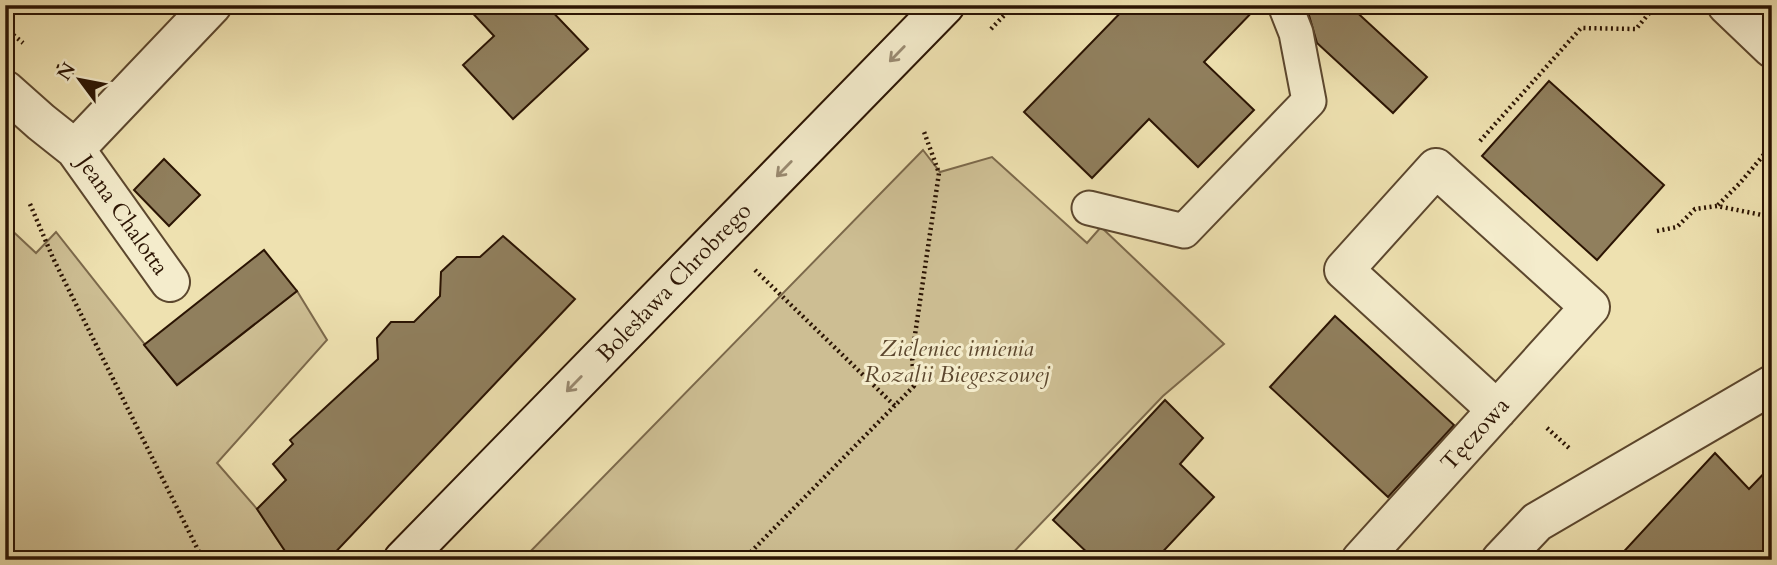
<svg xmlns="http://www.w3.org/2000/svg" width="1777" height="565" viewBox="0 0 1777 565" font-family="Cardo,serif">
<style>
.green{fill:#cdbe93;stroke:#7c694b;stroke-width:2}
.building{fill:#907f5d;stroke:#2b1403;stroke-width:2}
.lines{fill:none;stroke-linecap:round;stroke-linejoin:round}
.lane-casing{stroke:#5c472e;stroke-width:37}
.street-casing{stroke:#5c472e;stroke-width:42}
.secondary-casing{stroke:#2b1403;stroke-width:42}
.path{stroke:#2b1403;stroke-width:4.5;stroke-dasharray:2 3.5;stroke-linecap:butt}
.lane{stroke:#f4eccc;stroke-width:33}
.street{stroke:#f4eccc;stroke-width:38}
.secondary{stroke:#f4eccc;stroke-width:38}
.oneway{stroke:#9a8b72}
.labels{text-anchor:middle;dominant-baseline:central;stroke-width:6;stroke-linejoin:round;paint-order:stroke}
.street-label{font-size:23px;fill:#2b1403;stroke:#f4eccc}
.park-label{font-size:23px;font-style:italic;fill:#5c472e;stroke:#f4eccc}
</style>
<rect width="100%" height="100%" fill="#eee1b0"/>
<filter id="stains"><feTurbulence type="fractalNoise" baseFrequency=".00286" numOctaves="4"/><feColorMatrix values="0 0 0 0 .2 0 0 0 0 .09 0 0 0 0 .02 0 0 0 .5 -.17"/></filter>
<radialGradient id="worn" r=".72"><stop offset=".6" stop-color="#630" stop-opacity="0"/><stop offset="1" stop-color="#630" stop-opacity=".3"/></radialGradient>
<path class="green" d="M923,150L940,172L992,157L1087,243L1101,227L1224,344L1163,396L1006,560H522Z
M5,224L36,253L56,232L177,385L297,291L327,340L217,463L257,509L291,560H5Z"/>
<path class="building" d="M465,5H546L588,49L513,119L463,65L494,36Z
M1128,5H1259L1204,62L1254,110L1198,167L1149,119L1092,178L1024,112Z
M1306,5H1349L1427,77L1393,113L1317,43Z
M1549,81L1664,185L1597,260L1482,156Z
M164,159L200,195L169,226L134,190Z
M503,236L575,299L328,560H291L257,509L286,480L273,464L293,444L290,440L378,359L377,338L391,322H414L440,296L441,272L457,257H480Z
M264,250L297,291L177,385L144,345Z
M1335,316L1454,425L1388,497L1270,387Z
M1165,400L1203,438L1180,464L1214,497L1155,560H1095L1053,520Z
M1715,453L1749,489L1772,465V542L1754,560H1616Z"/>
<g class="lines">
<defs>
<path id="lane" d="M1089,208L1184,231L1309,101L1296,33L1285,5"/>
<path id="street" d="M1727,5L1772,48
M5,90L41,122L75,149L212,5
M75,149L170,282
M1361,560L1590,307L1436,168L1344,270L1497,410
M1501,560L1537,522L1772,385"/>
<path id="secondary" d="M403,560L945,5"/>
</defs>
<use href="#lane" class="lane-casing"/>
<use href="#street" class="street-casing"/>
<use href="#secondary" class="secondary-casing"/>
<path class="path" d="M1090,5L1093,8
M5,28L23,43
M991,29L1014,5
M57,66L77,74
M1480,141L1581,28L1636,29L1656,5
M30,204L53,258L203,560
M1718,205L1740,183L1772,145
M1657,231L1677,227L1695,209L1717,206L1772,217
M755,270L895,406
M1547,428L1569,448
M743,560L914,386L912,355L939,173L923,129"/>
<use href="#lane" class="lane"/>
<use href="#street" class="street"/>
<use href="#secondary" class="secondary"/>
</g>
<defs><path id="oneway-shaft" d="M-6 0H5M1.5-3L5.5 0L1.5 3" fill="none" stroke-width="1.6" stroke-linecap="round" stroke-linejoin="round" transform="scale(1.75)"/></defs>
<g class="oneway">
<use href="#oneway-shaft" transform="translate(897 54) rotate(134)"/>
<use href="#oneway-shaft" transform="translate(784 169) rotate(134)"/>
<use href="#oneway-shaft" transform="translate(574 384) rotate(134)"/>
</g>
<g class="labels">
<g class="street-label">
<text transform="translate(123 215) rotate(55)">Jeana Chalotta</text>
<text transform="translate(674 282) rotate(-46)">Bolesława Chrobrego</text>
<text transform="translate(1475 434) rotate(-48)">Tęczowa</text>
</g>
<g class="park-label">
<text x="957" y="348">Zieleniec imienia<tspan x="957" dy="26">Rozalii Biegeszowej</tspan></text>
</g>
</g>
<rect width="1777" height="565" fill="none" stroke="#eee1b0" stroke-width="28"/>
<rect x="7" y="7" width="1763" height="551" fill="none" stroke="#2b1403" stroke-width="3.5"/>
<rect x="14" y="14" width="1749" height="537" fill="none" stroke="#2b1403" stroke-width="2"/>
<g transform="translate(80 80) rotate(302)" stroke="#f4eccc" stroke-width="5" paint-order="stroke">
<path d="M0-5L12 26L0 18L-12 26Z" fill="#2b1403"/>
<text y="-10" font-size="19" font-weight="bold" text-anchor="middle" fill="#2b1403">N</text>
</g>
<rect width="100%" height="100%" filter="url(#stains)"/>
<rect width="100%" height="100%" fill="url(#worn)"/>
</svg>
